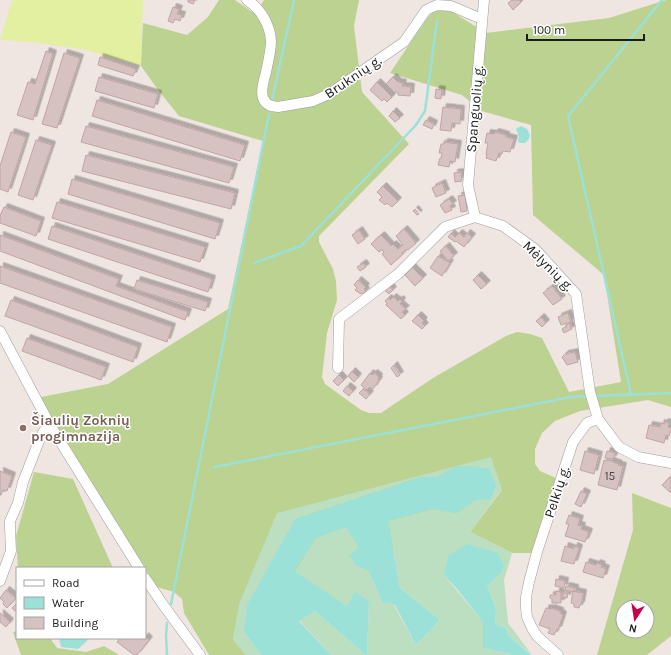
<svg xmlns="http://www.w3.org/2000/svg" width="671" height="655" viewBox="0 0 671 655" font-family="Karla,sans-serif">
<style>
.grass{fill:#e3efa1}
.forest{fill:#bcd291;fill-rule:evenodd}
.wetland{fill:#bcdfc2}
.water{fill:#9ce1d8}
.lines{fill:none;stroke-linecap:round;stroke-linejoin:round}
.stream{stroke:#9ce1d8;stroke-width:2.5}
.building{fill:#d6c2c1;stroke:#c2a4a2;filter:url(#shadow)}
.minor-casing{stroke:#9d9d9d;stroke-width:11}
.minor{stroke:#fff;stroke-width:10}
.education-dot{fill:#8d6e63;stroke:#fff;stroke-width:1.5}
.labels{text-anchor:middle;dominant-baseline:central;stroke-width:3;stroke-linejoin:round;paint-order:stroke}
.number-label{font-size:12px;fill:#4a4645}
.street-label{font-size:14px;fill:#1c1c1c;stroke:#fff}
.education-label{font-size:14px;font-weight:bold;fill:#785e54;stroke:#fff;text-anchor:start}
</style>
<defs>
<filter id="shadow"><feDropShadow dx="3.5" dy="-3.5" stdDeviation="0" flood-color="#0004"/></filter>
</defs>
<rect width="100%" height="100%" fill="#efe5e1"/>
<path class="grass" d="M12,0H143L141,66L86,50L33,42L0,40Z"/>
<path class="forest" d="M219,0H235L255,14L264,0H359L354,26L362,92L409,144L319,236V242L333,269L336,281L337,300L327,333L322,377L325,384L361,410L369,413H381L433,378L506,336L517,332L530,334L542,338L569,392L621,382L604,275L533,215L531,125L482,111L462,95L390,73L427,18L433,12L442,10L451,11L486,33L609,18L666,0H671V407L648,400L580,411L555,421L542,433L535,449V464L540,471L558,479L532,553H512L470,532L502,490L233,639L246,655H209L184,613L182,599L174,592L157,587L50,425L36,398L108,384L228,309L263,141L179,116L159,91L141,66L143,23L187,35L208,17Z
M34,472L73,479L113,568H18L16,536Z
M632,493L671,508V636L647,655H597L633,530ZM623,607H647V631H623Z
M17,631V638H50L57,648L86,652L104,646L119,655H21L13,632Z"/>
<path class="wetland" d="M491,457L502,489L470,532L512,553L504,580L508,623L532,655L509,636L505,627L495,626L496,609L487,586L501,573L444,575L483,622V648L510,654V655H367L369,601L347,606L294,572L316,538L346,527L359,547L382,601L394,605L416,645L440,620L400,588L388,521L433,509L457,513L475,500L491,498L489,469L478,467L457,466L437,477H421L295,519L244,632L261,655H246L233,639L239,604L277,513Z
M315,611L366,655H331L299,620Z"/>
<path class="water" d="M521,126L527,129L530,135L529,139L525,143H519L518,140L519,137L516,129Z
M457,466L478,467L489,469L496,485L491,499L475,500L457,513L432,509L388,521L400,588L440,620L416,645L395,605L382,602L369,571L355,565L350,555L359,547L346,527L316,538L294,571L347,606L355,592L369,601L367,655H366L315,611L299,621L331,655H261L244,632L247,605L295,519L421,477H437Z
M467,544L498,553L504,566L501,573L487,586L496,609L495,625L505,627L509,636L531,655H510V654L483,648V622L457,589L444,575L448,556Z
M59,638H87V641L78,649L61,647Z"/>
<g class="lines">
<path class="stream" d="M272,100L294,0
M254,263L301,246L416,125L425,111L437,20
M631,394L568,116L662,0
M594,396L671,393
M215,467L571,397L589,396
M171,604L269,114
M167,655L166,635L167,623"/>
</g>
<path class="building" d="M188,0H195L193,4L188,2Z
M512,0H519L521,2L513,10L508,3Z
M173,7L179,9L177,14L182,15L180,21L175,19L173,23L168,21Z
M46,51L53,54L33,120L17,115L28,82L35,84Z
M64,53L80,58L57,128L42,124Z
M100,57L136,69L133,76L98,65Z
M99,77L158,94L154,108L95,91Z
M393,77L398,82L403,83L402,86L411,87L410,96L398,95V92H396L395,93L386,84Z
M377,82L392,97L387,102L384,99L382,101L370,90Z
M436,89L442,90L441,99L435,98Z
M97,100L245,145L240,161L92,116Z
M443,107L461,109L460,124L452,123L451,131L440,130Z
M393,111L400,118L395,122L389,116Z
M426,120L434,124L432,129L423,125Z
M86,126L234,167L229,183L81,142Z
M11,132L26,137L8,192L0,189V166Z
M495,132L506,135V137L514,139L510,152L503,151L502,154L499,153L496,161L486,158L487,154H486L488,143H485L487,133L494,134Z
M36,140L52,145L33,200L18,195Z
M444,142L458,144L455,162L450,161L449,167L438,165L440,158H441L442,153H439L441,144H444Z
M86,155L235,193L231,209L82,171Z
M461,172L462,181L455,182L454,173Z
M72,179L220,223L215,239L68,194Z
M442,183L446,193L436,197L432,188Z
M383,186L398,201L392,207L387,203L385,205L379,200L382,197L377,192Z
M465,195L467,211L461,212L458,196Z
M449,199L453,204L450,206L452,210L445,213L440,205Z
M57,202L205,247L200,262L52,218Z
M4,207L41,221L36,236L0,223V216Z
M415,209L419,214L417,215L413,211Z
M52,226L212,279L208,292L48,239Z
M404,229L416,243L408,250L407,249L402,253L403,254L391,265L382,254L384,252L382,250L379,252L371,244L381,235L391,246L393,244L398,249L403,245L396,236Z
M359,230L365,239L358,244L352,235Z
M451,233L455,237L459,233L464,237L467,233L472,237L464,247L456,241L455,242L448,237Z
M0,235L119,279L116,286L188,312L185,320L0,251Z
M446,246L454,256L448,261L440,251Z
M438,256L450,263L442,276L430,268Z
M363,263L366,267L360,271L357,267Z
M0,266L172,327L167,342L0,283Z
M412,267L423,278L415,286L405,275Z
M478,275L487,284L481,289L473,280Z
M137,280L208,302L205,311L134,289Z
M358,280L366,287L364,289L366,291L363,294L361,293V294L355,290L357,288L354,285Z
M388,284L393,290L389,294L383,289Z
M552,286L562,299L553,305L543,293Z
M393,297L398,301L400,299L402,301L400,304L406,309L402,312L405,315L401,319L386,305L387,303L385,301L388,298L390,300Z
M11,300L138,347L133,362L5,316Z
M568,313L571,322L561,325L558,317Z
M418,315L424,321L422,323L425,326L422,329L412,321Z
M541,317L546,323L542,327L536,321Z
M569,323L572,329L564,333L562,329L567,326L566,325Z
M27,338L106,367L101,380L22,351Z
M575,352L578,362L567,365L562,357L565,354Z
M394,365L400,375L397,377L391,368Z
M352,371L358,377L354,382L348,376Z
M370,373L372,375L374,373L379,377L378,379L379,380L373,389L370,387L367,390L361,385Z
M339,375L344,380L338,386L333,381Z
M347,386L353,391L349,396L343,391Z
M363,389L370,394L366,399L359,393Z
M665,422L669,423L668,427L671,428V429L669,436L666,435L664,443L646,438L649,425L660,427L661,423L664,424Z
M585,451L599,455L594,474L580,470Z
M607,451L615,453L613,459L605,458Z
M604,460L606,461L608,460L612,461L613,462L619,464L618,465L623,466L617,490L598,485Z
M0,471L12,476L7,491L3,490L1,495H0Z
M669,478L671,479V493L662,485Z
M581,491L587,494L581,507L575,504Z
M569,515L580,519L578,525L582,526L581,529L589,532L585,542L565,536L569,524H566Z
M565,546L574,549V546L579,548L574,564L561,561Z
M586,562L596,565L597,563L602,565L601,567L606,569L603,578L583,572Z
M556,579L565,581L564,588L555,586Z
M566,586L575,588V591H573V592L565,590Z
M6,590L16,598L7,608L3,604L4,602L0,598Z
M556,591L561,592V603H552V599L550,598V595H556Z
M573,591L583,593L581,605H580L579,608L574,607V604L571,603Z
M563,593H568L567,598L562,597Z
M17,603V610L15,611L12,608Z
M546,608L551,609V608L560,611V613L563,615L558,630L557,629L554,635L548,633L550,629L539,625Z
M0,613L10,622L6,627L0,622Z
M145,636L149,640L137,655H134L117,642L120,638H145Z"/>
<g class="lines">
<defs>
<path id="minor" d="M247,0C261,9 270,25 271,41C271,51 268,62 266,72C262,86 256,106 278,107L313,101L329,94L404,42L426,10L437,5L451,6L482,19
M475,217L468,185L484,0
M0,331L50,425L139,568
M338,368L339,319L398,274L445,227L475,217L503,226L535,249L576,294L590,392L598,419
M145,578L164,606L200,655
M0,581L11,551L10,527V521L18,503L23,482L39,441L44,431L50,425
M558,655L537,636L532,628L527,617L526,608V597L529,582L537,552L573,442L587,423L598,419L619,447L638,457L671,463"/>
</defs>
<use href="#minor" class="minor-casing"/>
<use href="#minor" class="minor"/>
</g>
<circle class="education-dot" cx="23" cy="428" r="4"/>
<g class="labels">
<g class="number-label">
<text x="610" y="476">15</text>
</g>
<g class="street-label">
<text transform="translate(353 77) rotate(-34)">Bruknių g.</text>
<text transform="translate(475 109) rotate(-85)">Spanguolių g.</text>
<text transform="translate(548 266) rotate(45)">Mėlynių g.</text>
<text transform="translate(557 492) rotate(-72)">Pelkių g.</text>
</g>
<g class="education-label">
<text x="31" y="420">Šiaulių Zoknių<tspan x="31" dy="16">progimnazija</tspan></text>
</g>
</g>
<rect x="16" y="567" width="130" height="72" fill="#ffffff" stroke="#a4a4a4"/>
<rect x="24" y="580" width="20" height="6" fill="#ffffff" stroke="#a4a4a4"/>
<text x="52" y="587" font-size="12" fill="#1c1c1c">Road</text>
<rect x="24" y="597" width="20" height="12" fill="#9ce1d8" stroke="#a4a4a4"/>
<text x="52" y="607" font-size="12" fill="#1c1c1c">Water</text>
<rect x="24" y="617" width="20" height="12" fill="#d6c2c1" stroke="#a4a4a4"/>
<text x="52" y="627" font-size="12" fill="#1c1c1c">Building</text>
<g transform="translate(635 619) rotate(192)"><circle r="19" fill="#ffffff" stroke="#a4a4a4"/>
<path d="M0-3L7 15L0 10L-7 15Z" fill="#c90049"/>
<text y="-6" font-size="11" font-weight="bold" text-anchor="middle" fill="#1c1c1c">N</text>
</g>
<path d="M527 34v6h117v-6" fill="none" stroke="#1c1c1c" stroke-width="2"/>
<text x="533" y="34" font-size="12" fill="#1c1c1c" stroke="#ffffff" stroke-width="3" paint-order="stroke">100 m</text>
</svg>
